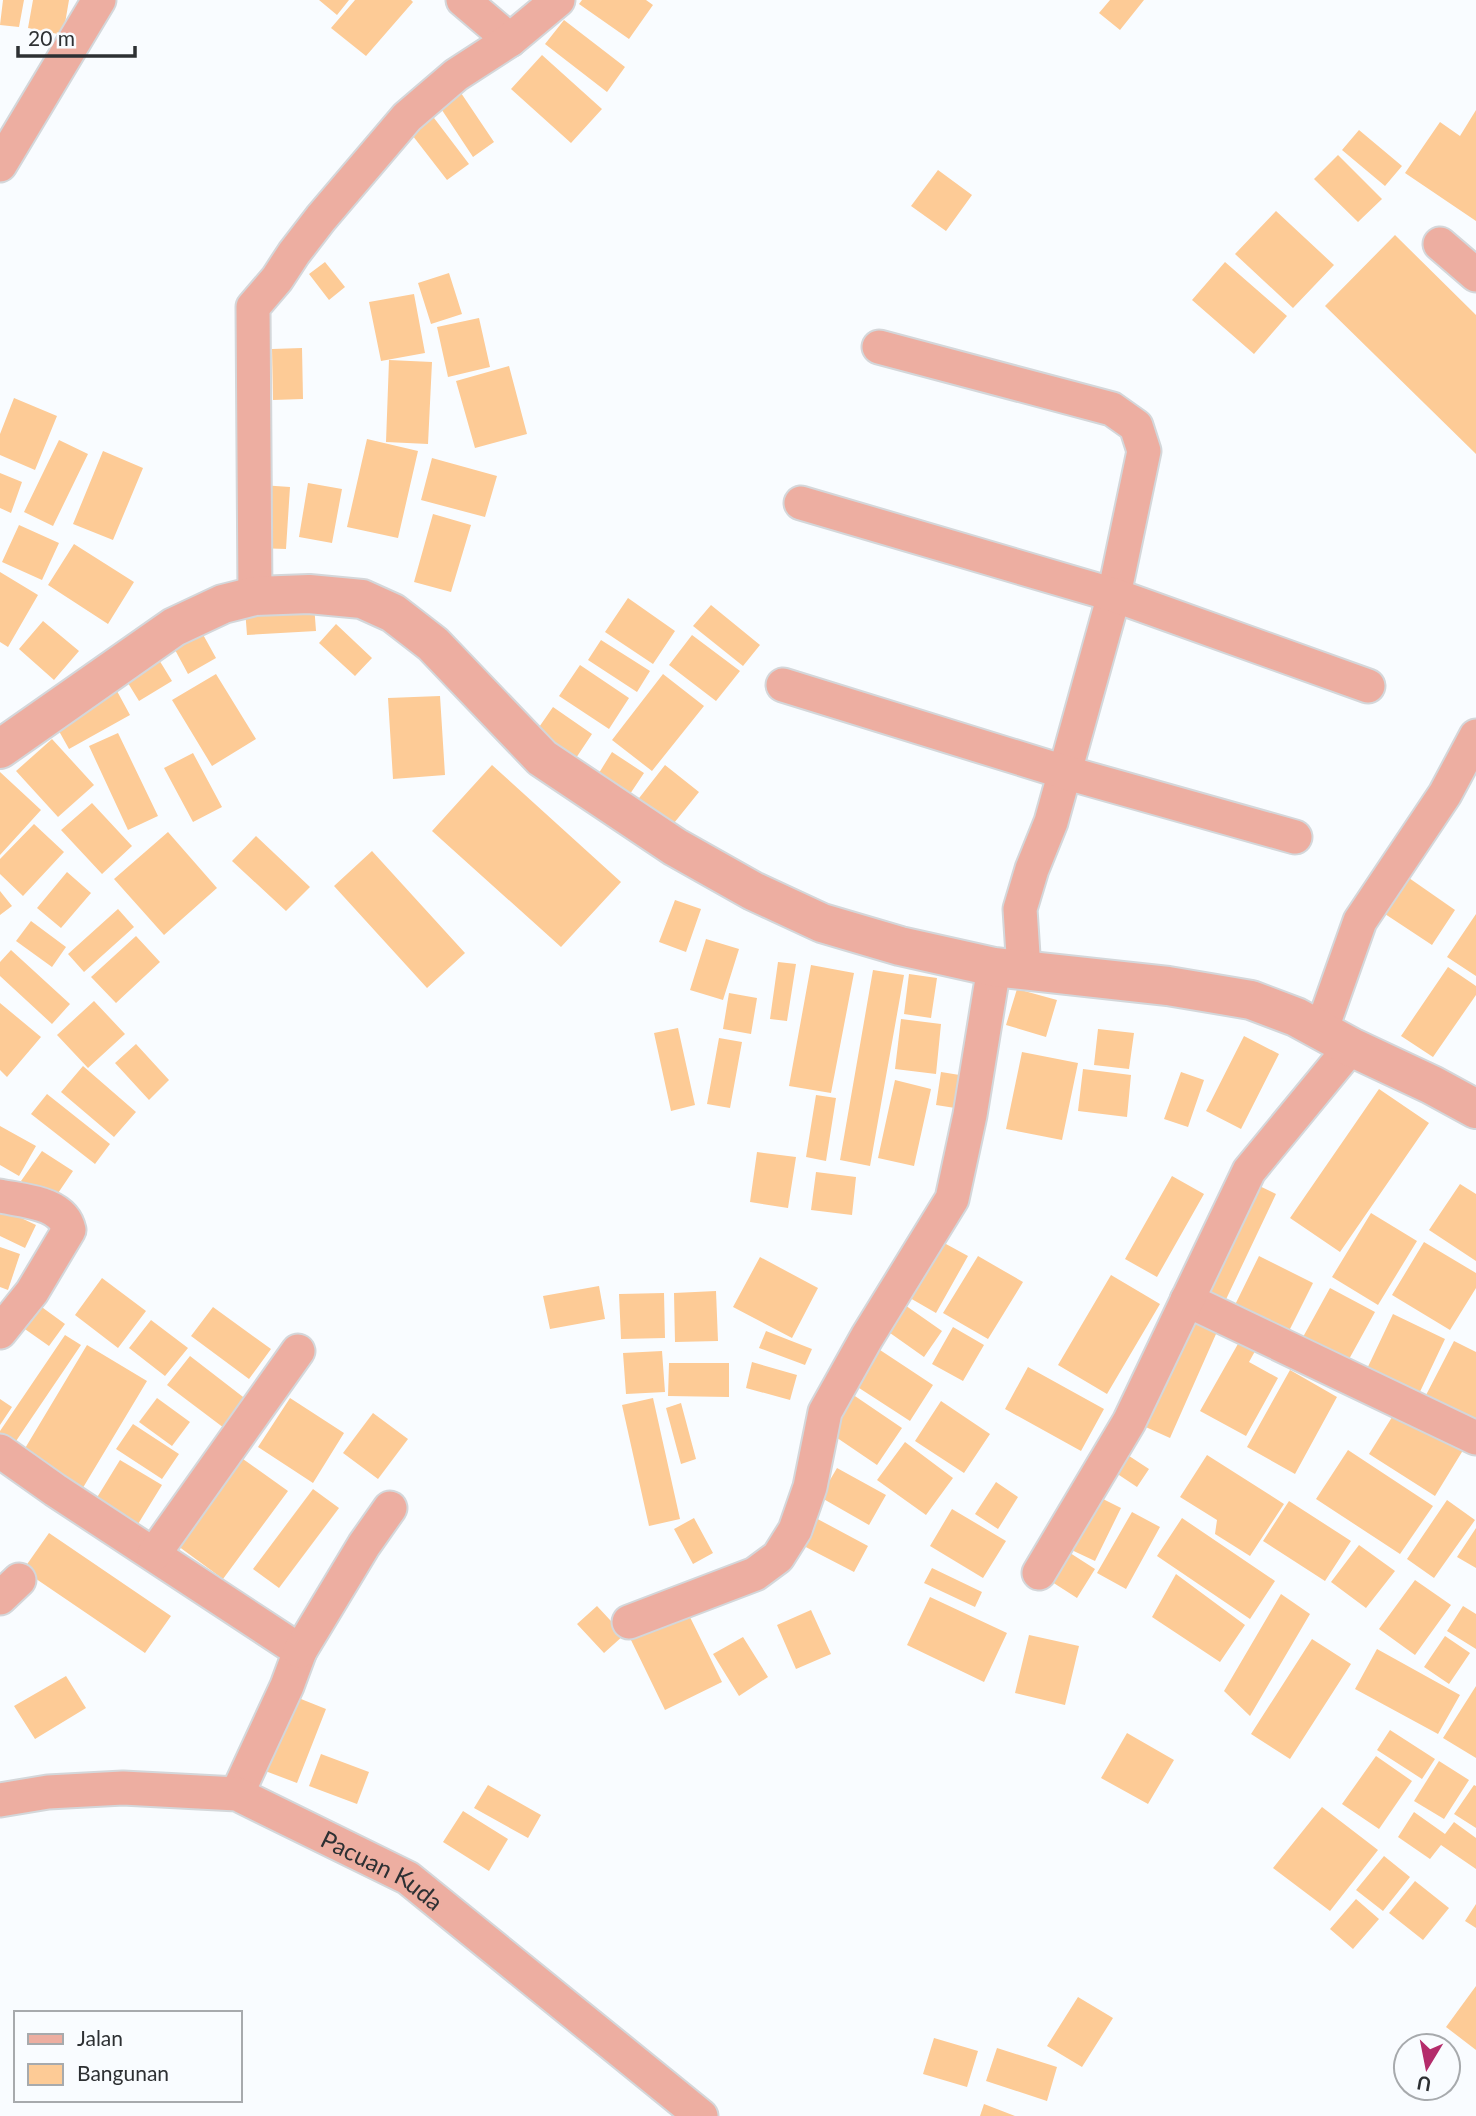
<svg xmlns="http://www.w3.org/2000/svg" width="1476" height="2116" viewBox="0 0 1476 2116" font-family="Lato,sans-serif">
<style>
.building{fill:#fdcb96}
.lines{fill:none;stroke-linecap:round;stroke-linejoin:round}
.minor-casing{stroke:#d4d7da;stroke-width:37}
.tertiary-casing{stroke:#d4d7da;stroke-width:42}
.minor{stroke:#edaea1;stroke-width:33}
.tertiary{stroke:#edaea1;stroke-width:38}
.labels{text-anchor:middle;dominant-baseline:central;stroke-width:7;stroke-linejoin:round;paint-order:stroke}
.street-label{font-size:24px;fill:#2d3033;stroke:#f9fcff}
</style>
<rect width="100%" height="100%" fill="#f9fcff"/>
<path class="building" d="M3,0H24L19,27L0,25Z
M33,0H69L63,35L28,28Z
M319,0H349L337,15Z
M355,0H411L413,2L366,56L331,28Z
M582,0H646L653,5L629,39L579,4Z
M1110,0H1144L1120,30L1099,13Z
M564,20L625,67L607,92L545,44Z
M542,55L602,109L571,143L511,89Z
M457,87L494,142L473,157L436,101Z
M1476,110V221L1405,173L1440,122L1460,136Z
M431,114L469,164L447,180L409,131Z
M1359,130L1402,166L1385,186L1342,150Z
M1338,155L1382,199L1358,222L1314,179Z
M938,170L972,195L946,231L911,206Z
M1276,211L1334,265L1293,308L1235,254Z
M1395,235L1476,315V454L1325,306Z
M325,262L345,287L329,300L309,274Z
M1225,262L1287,316L1254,354L1192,300Z
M449,273L462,314L431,324L418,283Z
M414,294L425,353L381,361L369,302Z
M479,318L490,367L448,377L437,327Z
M302,348L303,399L273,400L272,349Z
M389,360L432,362L428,444L386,442Z
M509,366L527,434L475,448L456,381Z
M14,398L57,416L35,470L0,455V434Z
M367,439L418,451L398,538L347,527Z
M59,440L88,454L53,526L24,512Z
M103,451L143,468L113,540L73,524Z
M432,458L497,476L485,517L421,500Z
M0,473L22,482L11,513L0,508Z
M308,483L342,489L332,543L299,537Z
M261,485L290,487L286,549L257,548Z
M433,514L471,525L451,592L414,582Z
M19,525L59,543L42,580L2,562Z
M74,544L134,582L108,624L48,585Z
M0,572L38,595L8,647L0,642Z
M628,598L675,631L653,664L605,632Z
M314,604L316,631L247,635L245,609Z
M711,605L760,645L743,666L693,626Z
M195,620L216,658L188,674L167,635Z
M43,621L79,651L54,680L19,649Z
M336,624L372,658L355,676L319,643Z
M692,635L740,671L716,701L669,665Z
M601,640L650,671L637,692L588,660Z
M153,650L172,681L139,701L120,670Z
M580,665L629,698L609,729L559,696Z
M216,674L256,739L212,766L172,700Z
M663,674L704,706L652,771L612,740Z
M111,680L130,715L69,749L50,715Z
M440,696L445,775L393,779L388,698Z
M553,707L592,734L574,761L535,733Z
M118,733L158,816L128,830L89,746Z
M52,739L94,785L58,817L16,771Z
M612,752L644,773L630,794L599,773Z
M193,753L222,807L193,822L164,768Z
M492,765L621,882L561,947L432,831Z
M665,765L699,792L670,828L636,802Z
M0,772L41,810L0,855Z
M92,803L132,846L102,874L61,830Z
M34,824L64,852L23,896L0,874V859Z
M168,832L217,888L164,935L114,879Z
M256,836L310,887L286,911L232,861Z
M372,851L465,953L427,988L334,886Z
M67,872L91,893L61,928L37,908Z
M1409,878L1455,910L1432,945L1385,914Z
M0,891L12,906L0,915Z
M675,900L701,909L686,952L659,942Z
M118,909L134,927L84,972L68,954Z
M1476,914V976L1447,957Z
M31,921L66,947L52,967L16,941Z
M136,936L160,962L116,1003L91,977Z
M706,939L739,949L723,1000L690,990Z
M11,950L70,1004L52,1024L0,976V962Z
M778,962L796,964L787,1021L770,1019Z
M811,965L854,973L831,1093L789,1086Z
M1448,967L1476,986V995L1433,1057L1401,1036Z
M873,970L904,975L870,1166L840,1160Z
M909,974L937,978L931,1018L904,1014Z
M1017,989L1057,1000L1046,1037L1006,1025Z
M729,993L757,998L751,1034L723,1029Z
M94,1001L125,1034L88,1068L57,1035Z
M0,1003L41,1037L7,1077L0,1070Z
M901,1019L941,1024L936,1074L895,1069Z
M678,1028L695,1105L671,1111L654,1033Z
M1098,1029L1134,1033L1129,1069L1094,1065Z
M1244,1036L1279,1054L1241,1129L1206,1111Z
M719,1038L742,1042L730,1108L707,1104Z
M136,1044L169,1080L149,1100L115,1063Z
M1022,1052L1078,1063L1062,1140L1006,1129Z
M83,1066L136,1112L114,1137L61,1092Z
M1083,1069L1131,1075L1127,1117L1078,1111Z
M941,1072L972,1077L968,1110L936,1105Z
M1181,1072L1204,1080L1188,1127L1164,1119Z
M895,1080L931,1089L914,1166L878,1158Z
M1379,1089L1429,1123L1340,1252L1290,1218Z
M47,1094L110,1144L95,1164L31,1114Z
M816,1095L836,1098L826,1161L806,1157Z
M0,1126L36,1146L19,1176L0,1165Z
M42,1151L73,1171L52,1202L21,1181Z
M757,1152L796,1157L788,1208L750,1202Z
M816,1172L856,1177L852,1215L811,1210Z
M1172,1176L1204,1194L1157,1277L1125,1259Z
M1249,1181L1276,1194L1220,1312L1193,1300Z
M1460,1184L1476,1194V1261L1429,1230Z
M0,1208L36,1225L25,1248L0,1236Z
M1371,1213L1417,1241L1378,1305L1332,1277Z
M935,1238L968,1256L936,1313L903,1294Z
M1424,1242L1476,1273V1288L1450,1330L1392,1295Z
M0,1247L20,1254L8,1290L0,1287Z
M978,1256L1023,1282L988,1339L943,1313Z
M1259,1256L1313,1283L1287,1335L1233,1309Z
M760,1257L818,1288L792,1338L733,1307Z
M1111,1275L1160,1304L1107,1394L1058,1365Z
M102,1278L146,1311L118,1348L75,1315Z
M599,1286L605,1319L550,1329L543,1296Z
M1330,1288L1375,1312L1348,1361L1303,1337Z
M716,1291L718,1341L675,1342L674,1293Z
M664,1293L665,1338L621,1339L619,1294Z
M902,1303L942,1331L924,1357L883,1328Z
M39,1305L65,1324L49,1346L22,1327Z
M213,1307L271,1349L249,1379L191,1336Z
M1189,1312L1220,1325L1170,1438L1139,1424Z
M1393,1314L1445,1339L1417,1398L1365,1373Z
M151,1320L188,1348L165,1376L129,1348Z
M953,1327L984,1345L963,1381L932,1364Z
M766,1331L812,1349L805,1365L759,1348Z
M65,1335L81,1345L12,1447L0,1439V1431Z
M1243,1335L1259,1344L1249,1362L1278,1378L1246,1436L1200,1411Z
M1454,1341L1476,1352V1418L1474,1422L1425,1397Z
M87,1345L147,1381L81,1491L21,1455Z
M880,1350L933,1385L910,1421L856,1386Z
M662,1351L665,1392L626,1394L623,1353Z
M190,1356L247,1400L224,1428L167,1385Z
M752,1362L797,1375L790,1400L746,1388Z
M669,1363H729V1397L668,1396Z
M1028,1367L1104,1409L1081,1451L1005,1409Z
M1290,1370L1337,1397L1295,1474L1247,1447Z
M849,1392L902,1428L877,1465L824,1429Z
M157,1398L190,1422L172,1446L139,1422Z
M290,1398L344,1433L313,1483L258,1447Z
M653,1398L680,1519L649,1526L622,1405Z
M0,1399L12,1407L0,1425Z
M941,1401L990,1434L964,1473L915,1441Z
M681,1403L696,1459L681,1464L666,1408Z
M1399,1406L1465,1447L1435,1496L1369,1454Z
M373,1413L408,1439L378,1479L343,1453Z
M133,1424L179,1454L162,1479L116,1449Z
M905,1442L953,1478L926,1515L877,1480Z
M1120,1450L1149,1469L1137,1487L1107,1467Z
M1348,1450L1433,1506L1400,1554L1316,1499Z
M1207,1455L1284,1504L1250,1556L1215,1534L1217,1520L1180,1497Z
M243,1459L288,1491L223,1579L178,1546Z
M120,1460L162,1485L135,1529L93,1504Z
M837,1468L886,1495L869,1525L820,1497Z
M996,1482L1018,1497L998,1529L975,1514Z
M313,1489L339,1508L279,1588L253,1569Z
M1089,1492L1121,1508L1095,1561L1063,1546Z
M1447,1500L1475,1520L1434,1578L1407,1559Z
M1289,1501L1351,1541L1325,1581L1263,1541Z
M952,1509L1006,1541L983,1578L930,1546Z
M1132,1512L1160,1527L1126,1589L1097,1573Z
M812,1516L868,1546L854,1572L798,1543Z
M694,1518L713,1553L693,1564L674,1529Z
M1182,1518L1275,1581L1250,1619L1157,1556Z
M1476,1528V1568L1457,1557Z
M49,1533L171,1616L145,1653L23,1570Z
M1359,1545L1395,1571L1366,1608L1331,1582Z
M1067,1551L1095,1569L1077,1598L1049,1580Z
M932,1568L982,1592L975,1607L924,1583Z
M1176,1574L1245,1625L1220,1662L1152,1617Z
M1415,1580L1451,1605L1415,1655L1379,1629Z
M1281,1594L1310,1614L1250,1716L1224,1691Z
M930,1597L1007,1633L984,1682L907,1645Z
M597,1606L624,1635L604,1653L577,1624Z
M1463,1606L1476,1614V1649L1447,1631Z
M686,1609L722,1682L665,1710L630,1638Z
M811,1610L831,1654L796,1669L777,1625Z
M1029,1635L1079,1646L1065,1705L1015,1693Z
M1445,1636L1470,1653L1449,1684L1424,1667Z
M743,1637L768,1677L739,1696L713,1654Z
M1312,1639L1351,1664L1290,1759L1251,1734Z
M1377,1649L1460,1695L1438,1734L1355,1689Z
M66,1676L86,1708L35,1739L14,1706Z
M1476,1686V1758L1443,1738Z
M291,1695L326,1709L297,1783L260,1769Z
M1390,1730L1435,1759L1422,1779L1377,1750Z
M1127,1733L1174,1760L1148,1804L1101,1778Z
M321,1754L369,1772L357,1804L309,1786Z
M1376,1756L1412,1781L1379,1829L1342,1804Z
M1439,1761L1469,1780L1444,1819L1414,1801Z
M488,1785L541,1815L528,1838L474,1808Z
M1474,1785L1476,1786V1828L1454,1814Z
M1322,1807L1378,1850L1330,1911L1273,1868Z
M463,1811L508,1839L489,1871L443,1842Z
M1414,1812L1445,1834L1454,1822L1476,1838V1869L1441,1845L1430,1859L1398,1837Z
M1384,1856L1410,1877L1383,1911L1356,1890Z
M1415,1881L1449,1908L1423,1940L1389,1913Z
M1356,1899L1379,1919L1353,1949L1330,1929Z
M1476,1904V1928L1465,1921Z
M1476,1986V2050L1446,2027Z
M1078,1997L1113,2018L1082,2067L1047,2046Z
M934,2038L978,2051L967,2087L923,2074Z
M997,2048L1057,2067L1047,2101L986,2081Z
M984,2104L1015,2116H980Z"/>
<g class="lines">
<defs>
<g id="minor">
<path d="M463,0L510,40"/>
<path d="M0,165L99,0"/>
<path d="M1440,244L1476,275"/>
<path d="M879,347L1112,409L1136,426L1144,451L1114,595L1051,822L1032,869L1020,909L1024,970"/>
<path d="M801,503L1114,595L1368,686"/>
<path d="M255,596L253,307L277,279L294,253L321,218L407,117L456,75L510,40L558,0"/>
<path d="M783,685L1064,772L1295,837"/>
<path d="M1321,1031L1360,921L1445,794L1476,736"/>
<path d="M0,1196C23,1201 63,1202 69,1230L32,1292L0,1332"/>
<path d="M1187,1300L1476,1438"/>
<path d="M0,1451L55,1490L300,1651L287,1686L237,1794"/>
<path d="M154,1554L298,1351"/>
<path d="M1039,1573L1129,1422L1249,1171L1351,1047"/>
<path d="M0,1598L19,1580"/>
<path d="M629,1622L755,1574L778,1557L795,1530L810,1487L825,1412L867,1337L952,1199L970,1115L994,967"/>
<path d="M300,1651L364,1545L390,1508"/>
<path id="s1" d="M0,1800L48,1792L123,1788L237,1794L408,1878L701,2116"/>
</g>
<path id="tertiary" d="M0,749L174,627L223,604L255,596L309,594L362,599L393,613L433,644L542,758L675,847L753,891L822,923L900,946L994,967L1168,986L1251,1000L1296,1017L1351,1047L1432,1085L1476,1109"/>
</defs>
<use href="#minor" class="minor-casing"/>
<use href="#tertiary" class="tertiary-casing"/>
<use href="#minor" class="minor"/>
<use href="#tertiary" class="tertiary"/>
</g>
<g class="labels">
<g class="street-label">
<text stroke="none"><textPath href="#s1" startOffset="402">Pacuan Kuda</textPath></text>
</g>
</g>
<rect x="14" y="2011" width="228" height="91" fill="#f9fcff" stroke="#a7aaad" stroke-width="2"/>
<rect x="28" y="2034" width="35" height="10" fill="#edaea1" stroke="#a7aaad" stroke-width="2"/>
<text x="77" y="2046" font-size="21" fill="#2d3033">Jalan</text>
<rect x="28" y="2064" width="35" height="21" fill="#fdcb96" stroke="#a7aaad" stroke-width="2"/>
<text x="77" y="2081" font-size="21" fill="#2d3033">Bangunan</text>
<g transform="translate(1427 2067) rotate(190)"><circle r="33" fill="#f9fcff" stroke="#a7aaad" stroke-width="2"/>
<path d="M0-5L12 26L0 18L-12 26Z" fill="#b42c6b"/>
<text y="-10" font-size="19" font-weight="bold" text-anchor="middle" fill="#2d3033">U</text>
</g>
<path d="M18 46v10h117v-10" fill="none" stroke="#2d3033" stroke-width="3.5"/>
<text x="28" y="46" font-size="21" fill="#2d3033" stroke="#f9fcff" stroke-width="5" paint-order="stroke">20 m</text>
</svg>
